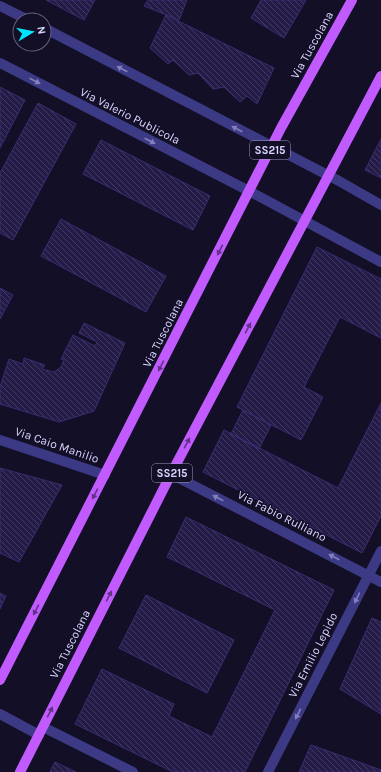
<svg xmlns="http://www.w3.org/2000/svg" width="381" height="772" viewBox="0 0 381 772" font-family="Karla,sans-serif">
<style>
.building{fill:url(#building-back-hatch);stroke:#3b2d73}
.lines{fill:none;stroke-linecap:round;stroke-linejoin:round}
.street{stroke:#3d3a85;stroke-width:10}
.primary{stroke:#c25bff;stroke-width:10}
.oneway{fill:#837fbc}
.oneway2{fill:#623188}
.labels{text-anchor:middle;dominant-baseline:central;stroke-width:3;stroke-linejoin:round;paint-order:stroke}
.shield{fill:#130f26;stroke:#9e99be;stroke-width:1}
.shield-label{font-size:11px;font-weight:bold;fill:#d9d4ff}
.street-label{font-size:12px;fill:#d9d4ff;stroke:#130f26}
</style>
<defs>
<pattern id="building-back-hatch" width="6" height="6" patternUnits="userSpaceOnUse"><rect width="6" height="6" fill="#241b47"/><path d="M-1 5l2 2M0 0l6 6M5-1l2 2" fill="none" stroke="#433b63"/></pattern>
</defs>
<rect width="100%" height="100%" fill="#130f26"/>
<path class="building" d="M46,0H95L84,20Z
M148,0H187L179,20L144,6Z
M261,0H306L284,38L251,18Z
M166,15L274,68L257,104L247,96L240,102L224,87L213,89L198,73L189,75L173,60L168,64L150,48Z
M0,87L25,100L0,148Z
M38,103L76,124L13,240L0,233V173Z
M381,139V178L365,170Z
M101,140L210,196L193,230L83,174Z
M61,219L166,276L146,312L41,256Z
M317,247L381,279V338L340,317L304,387L323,397L301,440L237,407Z
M0,288L13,295L0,319Z
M84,323L125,343L94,411L59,422L0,404V387L9,359L23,364L24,358L45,365L42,369L54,372L61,367L64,360L61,359L73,335L95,346L97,342L79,333Z
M381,403V516L362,553L203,472L224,430L338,488Z
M243,410L271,425L259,449L231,434Z
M0,468L62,485L19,562L0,553Z
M186,517L334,590L245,772H173L75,724L102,669L174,704L169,716L212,737L275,610L167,557Z
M0,593L6,596L0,609Z
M146,595L234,640L207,693L119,648Z
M372,618L381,622V714L340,689Z
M311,745L381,770V772H299Z
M55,762L76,772H50Z"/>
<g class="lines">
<path class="street" d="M0,6L28,20
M44,28L339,181L381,205
M0,63L249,191L381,262
M0,440L105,475
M171,474L381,582
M0,714L39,735
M43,727L133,772
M268,772L381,551"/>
<path class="primary" d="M0,680L281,128L352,0
M20,772L171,474L381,76"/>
</g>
<defs><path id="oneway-solid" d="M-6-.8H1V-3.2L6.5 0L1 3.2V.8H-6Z"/></defs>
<g class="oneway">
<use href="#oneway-solid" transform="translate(122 69) rotate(-152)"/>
<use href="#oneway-solid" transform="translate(35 81) rotate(27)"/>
<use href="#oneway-solid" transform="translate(237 129) rotate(-152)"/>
<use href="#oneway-solid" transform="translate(150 141) rotate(27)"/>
<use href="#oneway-solid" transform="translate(218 498) rotate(-153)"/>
<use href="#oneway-solid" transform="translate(334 557) rotate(-153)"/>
<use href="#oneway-solid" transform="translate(357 598) rotate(117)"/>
<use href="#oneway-solid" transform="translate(298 714) rotate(117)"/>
</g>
<g class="oneway2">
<use href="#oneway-solid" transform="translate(220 250) rotate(117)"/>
<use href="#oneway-solid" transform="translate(248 328) rotate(-62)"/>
<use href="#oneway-solid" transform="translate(161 366) rotate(117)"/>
<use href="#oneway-solid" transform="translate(187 443) rotate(-62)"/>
<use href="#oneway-solid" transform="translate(95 494) rotate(117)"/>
<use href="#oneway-solid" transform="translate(109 596) rotate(-63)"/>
<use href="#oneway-solid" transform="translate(36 610) rotate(117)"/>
<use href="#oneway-solid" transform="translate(50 712) rotate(-63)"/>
</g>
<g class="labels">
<g class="shield">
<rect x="250" y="141" width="40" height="18" rx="3"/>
<rect x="152" y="464" width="40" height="18" rx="3"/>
</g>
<g class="shield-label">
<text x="270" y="150">SS215</text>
<text x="172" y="473">SS215</text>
</g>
<g class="street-label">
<text transform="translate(312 45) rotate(-61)">Via Tuscolana</text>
<text transform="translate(130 116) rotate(27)">Via Valerio Publicola</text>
<text transform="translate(163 333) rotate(-63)">Via Tuscolana</text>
<text transform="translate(57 445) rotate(19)">Via Caio Manilio</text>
<text transform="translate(282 516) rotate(27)">Via Fabio Rulliano</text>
<text transform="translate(70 644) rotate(-63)">Via Tuscolana</text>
<text transform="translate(313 655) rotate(-63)">Via Emilio Lepido</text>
</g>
</g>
<g transform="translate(32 32) rotate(80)"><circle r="19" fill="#130f26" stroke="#625e7d"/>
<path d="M0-3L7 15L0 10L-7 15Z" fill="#00e5ff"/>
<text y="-6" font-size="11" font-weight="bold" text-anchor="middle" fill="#d9d4ff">N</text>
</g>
</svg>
